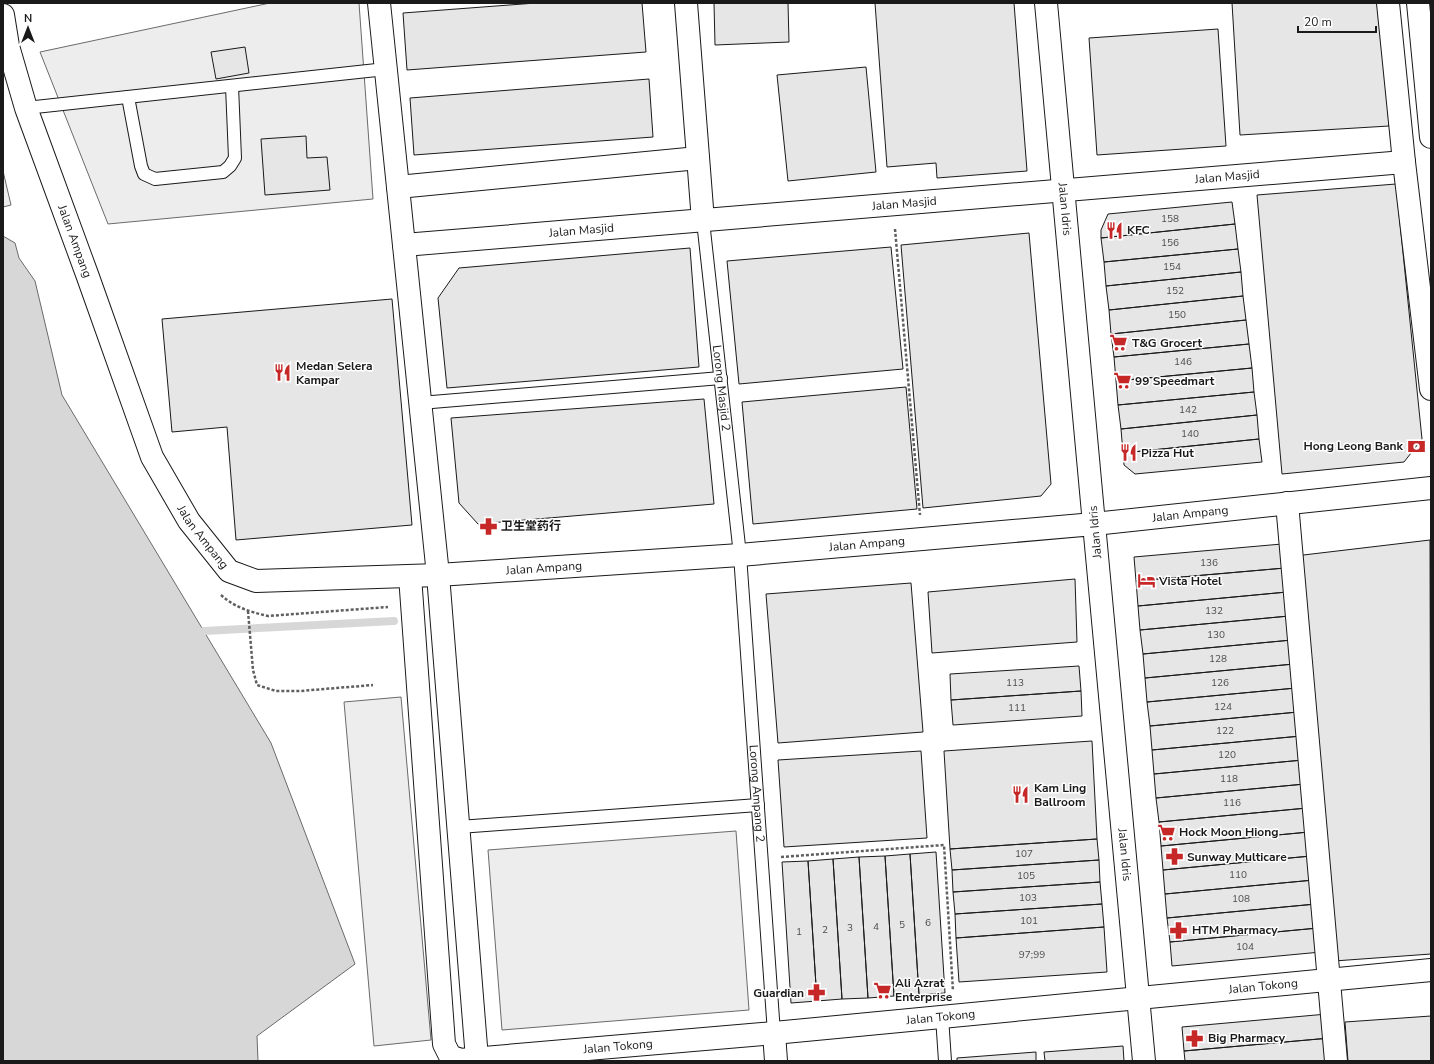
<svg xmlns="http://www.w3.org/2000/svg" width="1434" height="1064" viewBox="0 0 1434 1064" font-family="'Nunito Sans','Noto Sans SC',sans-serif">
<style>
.built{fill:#ededed;stroke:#6a6a6a}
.water{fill:#d7d7d7;stroke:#6a6a6a}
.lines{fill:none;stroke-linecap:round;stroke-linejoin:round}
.stream{stroke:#d7d7d7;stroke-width:8}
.building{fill:#e6e6e6;stroke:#1a1a1a}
.lane-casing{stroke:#1a1a1a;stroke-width:14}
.street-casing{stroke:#1a1a1a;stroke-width:24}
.secondary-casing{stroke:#1a1a1a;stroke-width:24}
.highway-casing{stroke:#1a1a1a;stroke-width:24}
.path{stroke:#5f5f5f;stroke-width:2.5;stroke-dasharray:3 2;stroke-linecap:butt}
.lane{stroke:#fff;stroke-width:12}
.street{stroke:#fff;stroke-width:22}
.secondary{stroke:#fff;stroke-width:22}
.highway{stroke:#fff;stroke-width:22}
.labels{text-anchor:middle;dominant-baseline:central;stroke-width:3;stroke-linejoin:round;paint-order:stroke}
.number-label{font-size:10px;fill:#4d4d4d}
.street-label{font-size:12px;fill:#1a1a1a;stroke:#fff}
.poi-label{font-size:12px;font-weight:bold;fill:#1a1a1a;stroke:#fff;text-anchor:start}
</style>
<rect width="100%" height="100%" fill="#fff"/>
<path class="built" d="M270,3H359L373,199L108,224L40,52Z
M3,171L11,205L3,207Z
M401,697L431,1040L374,1046L344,702Z
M736,831L749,1010L502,1030L488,850Z"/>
<path class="water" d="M3,236L15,243L19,258L35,281L62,395L271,743L355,964L257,1036L258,1061H3Z"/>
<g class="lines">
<path class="stream" d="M204,631L394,621"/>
</g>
<path class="building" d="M536,3H642L646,52L407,70L403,13Z
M714,3H788L789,42L715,45Z
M875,3H1014L1027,171L937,178L936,163L887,167Z
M1232,3H1381L1389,126L1240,135Z
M1218,29L1226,146L1097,155L1089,38Z
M245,47L249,73L216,79L211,52Z
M866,67L876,172L788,181L777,75Z
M649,79L653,137L414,155L410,98Z
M306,136L307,158L327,157L330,190L265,195L261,139Z
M1396,184L1422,439L1404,462L1282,474L1257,195Z
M1232,202L1235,224L1101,238V230L1108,214Z
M1235,224L1238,249L1104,262L1101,238Z
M1029,233L1051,484L1041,496L923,508L901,245Z
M891,247L903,369L739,384L727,261Z
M690,248L699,367L447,388L438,298L459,268Z
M1238,249L1241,272L1106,286L1104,262Z
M1241,272L1243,296L1109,310L1106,286Z
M1243,296L1246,320L1111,334L1109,310Z
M392,299L412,525L236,540L227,427L172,432L162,319Z
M1246,320L1249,344L1114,357L1111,334Z
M1249,344L1252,368L1116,381L1114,357Z
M1252,368L1254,392L1118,405L1116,381Z
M906,387L917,509L753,524L742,402Z
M1254,392L1257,415L1121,429L1118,405Z
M704,399L714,504L478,524L459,503L451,418Z
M1257,415L1259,439L1123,453L1121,429Z
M1259,439L1262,462L1135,474L1124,465L1123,453Z
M1430,540L1431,954L1334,961L1295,556Z
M1282,544L1285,568L1136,581L1134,557Z
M1285,568L1287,592L1138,606L1136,581Z
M1075,579L1077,642L932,653L928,592Z
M911,583L923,732L778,743L766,594Z
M1287,592L1289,616L1140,630L1138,606Z
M1289,616L1292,640L1143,654L1140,630Z
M1292,640L1294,664L1145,678L1143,654Z
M1294,664L1296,688L1147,702L1145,678Z
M1079,666L1081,691L951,700L950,674Z
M1296,688L1298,712L1150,726L1147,702Z
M1081,691L1082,716L953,725L951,700Z
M1298,712L1301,736L1152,750L1150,726Z
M1301,736L1303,760L1154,774L1152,750Z
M1092,741L1097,839L950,849L944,751Z
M921,751L927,838L784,847L778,760Z
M1303,760L1305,784L1156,798L1154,774Z
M1305,784L1307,808L1159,822L1156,798Z
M1307,808L1309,832L1161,846L1159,822Z
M1309,832L1311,856L1163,870L1161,846Z
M1097,839L1099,860L952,870L950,849Z
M936,852L945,993L919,995L910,854Z
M910,854L919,995L894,996L885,856Z
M885,856L894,996L868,998L859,857Z
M1311,856L1314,880L1165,894L1163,870Z
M859,857L868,998L842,999L833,859Z
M833,859L842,999L817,1001L808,861Z
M1099,860L1100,882L953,892L952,870Z
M808,861L817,1001L791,1003L782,862Z
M1314,880L1316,904L1167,918L1165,894Z
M1100,882L1102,904L955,914L953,892Z
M1102,904L1104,927L956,938L955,914Z
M1316,904L1318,928L1170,942L1167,918Z
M1104,927L1107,972L959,982L956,938Z
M1318,928L1321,952L1172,966L1170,942Z
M1327,1014L1330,1038L1184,1051L1182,1027Z
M1431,1016V1061H1348L1345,1022Z
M1330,1038L1332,1061H1185L1184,1051Z
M1123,1046L1124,1061H1045L1044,1052Z
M1036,1052V1061H957V1058Z"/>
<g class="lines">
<defs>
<g id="lane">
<path d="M128,97L141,166L144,174L155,179L223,172L230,166L235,158L232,86"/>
<path d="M26,108L386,69"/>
<path id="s1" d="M703,221L740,555L774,1033"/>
<path d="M420,403L721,378"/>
<path d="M459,827L758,805"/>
<path d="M942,1017L945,1061"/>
</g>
<g id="street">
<path d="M686,3L703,221"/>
<path id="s2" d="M1046,3L1094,524L1431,488"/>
<path d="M398,187L698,158"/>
<path id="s3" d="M404,245L1404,162"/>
<path d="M1287,503L1336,1061"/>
<path d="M438,575L477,1059"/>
<path id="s4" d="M410,576L444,1044L450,1056L460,1060L774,1033L1431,970"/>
<path d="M774,1033L776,1061"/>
</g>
<g id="secondary">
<path d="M379,3L438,575"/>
<path id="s5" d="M3,15L8,46L26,108L88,277L152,457L189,521L229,571L256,581L438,575L740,555L1094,524L1144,1061"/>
</g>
<path id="highway" d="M1388,3L1404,162L1431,389
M1418,3L1431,137"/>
</defs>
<use href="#lane" class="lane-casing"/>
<use href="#street" class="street-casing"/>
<use href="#secondary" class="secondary-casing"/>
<use href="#highway" class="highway-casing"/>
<path class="path" d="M895,229L920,515
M221,595C234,607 250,612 268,616L388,607
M248,611L253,670L257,685L276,691H300L373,685
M781,857L944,845L953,991"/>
<use href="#lane" class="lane"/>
<use href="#street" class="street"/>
<use href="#secondary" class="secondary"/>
<use href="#highway" class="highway"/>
</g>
<defs>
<symbol id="restaurant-bare" viewBox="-9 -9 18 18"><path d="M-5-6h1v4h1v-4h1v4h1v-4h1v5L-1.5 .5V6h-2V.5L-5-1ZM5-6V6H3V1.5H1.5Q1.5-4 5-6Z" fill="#c62828" stroke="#fff" stroke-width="2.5" paint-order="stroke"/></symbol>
<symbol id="supermarket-bare" viewBox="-9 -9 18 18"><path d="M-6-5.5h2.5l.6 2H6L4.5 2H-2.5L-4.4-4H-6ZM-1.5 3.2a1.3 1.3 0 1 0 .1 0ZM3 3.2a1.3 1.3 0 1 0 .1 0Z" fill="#c62828" stroke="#fff" stroke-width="2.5" paint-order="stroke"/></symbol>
<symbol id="bank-bare" viewBox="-9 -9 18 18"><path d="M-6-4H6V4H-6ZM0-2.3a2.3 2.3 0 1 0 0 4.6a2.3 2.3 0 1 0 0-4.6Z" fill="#c62828" stroke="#fff" stroke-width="2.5" paint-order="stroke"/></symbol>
<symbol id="pharmacy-bare" viewBox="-9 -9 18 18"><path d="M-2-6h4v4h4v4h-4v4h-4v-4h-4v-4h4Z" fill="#c62828" stroke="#fff" stroke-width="2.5" paint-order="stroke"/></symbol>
<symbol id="hotel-bare" viewBox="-9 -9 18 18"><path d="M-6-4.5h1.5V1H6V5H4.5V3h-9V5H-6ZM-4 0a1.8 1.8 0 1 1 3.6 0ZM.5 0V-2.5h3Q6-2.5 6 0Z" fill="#c62828" stroke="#fff" stroke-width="2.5" paint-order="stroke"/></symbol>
</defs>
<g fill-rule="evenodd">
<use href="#restaurant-bare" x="1102" y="218" width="25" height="25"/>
<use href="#supermarket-bare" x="1106" y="330" width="25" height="25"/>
<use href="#restaurant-bare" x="270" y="360" width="25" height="25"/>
<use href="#supermarket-bare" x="1110" y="368" width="25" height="25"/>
<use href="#bank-bare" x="1404" y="434" width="25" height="25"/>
<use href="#restaurant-bare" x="1116" y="440" width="25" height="25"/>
<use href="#pharmacy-bare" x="476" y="514" width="25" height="25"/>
<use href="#hotel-bare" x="1134" y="568" width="25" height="25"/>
<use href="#restaurant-bare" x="1008" y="782" width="25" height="25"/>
<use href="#supermarket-bare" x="1154" y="820" width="25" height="25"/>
<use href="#pharmacy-bare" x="1162" y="844" width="25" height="25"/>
<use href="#pharmacy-bare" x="1166" y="918" width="25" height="25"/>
<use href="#supermarket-bare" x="870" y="978" width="25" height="25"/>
<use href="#pharmacy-bare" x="804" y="980" width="25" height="25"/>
<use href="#pharmacy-bare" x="1182" y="1026" width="25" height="25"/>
</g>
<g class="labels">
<g class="number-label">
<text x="1170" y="219">158</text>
<text x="1170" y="243">156</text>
<text x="1172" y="267">154</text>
<text x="1175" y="291">152</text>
<text x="1177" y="315">150</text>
<text x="1183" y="362">146</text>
<text x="1188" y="410">142</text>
<text x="1190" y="434">140</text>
<text x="1209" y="563">136</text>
<text x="1214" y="611">132</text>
<text x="1216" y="635">130</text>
<text x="1218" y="659">128</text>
<text x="1015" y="683">113</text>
<text x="1220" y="683">126</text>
<text x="1223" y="707">124</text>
<text x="1017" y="708">111</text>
<text x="1225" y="731">122</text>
<text x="1227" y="755">120</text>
<text x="1229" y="779">118</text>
<text x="1232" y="803">116</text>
<text x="1024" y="854">107</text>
<text x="1238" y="875">110</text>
<text x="1026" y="876">105</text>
<text x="1028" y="898">103</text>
<text x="1241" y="899">108</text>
<text x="1029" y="921">101</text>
<text x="928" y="923">6</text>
<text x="902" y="925">5</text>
<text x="876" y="927">4</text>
<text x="850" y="928">3</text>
<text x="825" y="930">2</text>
<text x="799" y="932">1</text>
<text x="1245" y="947">104</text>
<text x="1032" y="955">97;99</text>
</g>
<g class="street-label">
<text stroke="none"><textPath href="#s3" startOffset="826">Jalan Masjid</textPath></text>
<text stroke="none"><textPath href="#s3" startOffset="502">Jalan Masjid</textPath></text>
<text stroke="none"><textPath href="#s2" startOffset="207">Jalan Idris</textPath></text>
<text stroke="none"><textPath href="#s3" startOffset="178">Jalan Masjid</textPath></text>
<text stroke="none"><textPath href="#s5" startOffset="238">Jalan Ampang</textPath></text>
<text stroke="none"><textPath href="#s1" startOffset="168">Lorong Masjid 2</textPath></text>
<text stroke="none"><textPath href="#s2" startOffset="620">Jalan Ampang</textPath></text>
<text transform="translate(1095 532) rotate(-95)">Jalan Idris</text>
<text stroke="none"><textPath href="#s5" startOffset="562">Jalan Ampang</textPath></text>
<text stroke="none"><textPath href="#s5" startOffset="1246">Jalan Ampang</textPath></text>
<text stroke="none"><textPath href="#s5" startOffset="922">Jalan Ampang</textPath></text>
<text stroke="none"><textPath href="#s1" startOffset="575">Lorong Ampang 2</textPath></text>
<text stroke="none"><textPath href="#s5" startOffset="1806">Jalan Idris</textPath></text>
<text stroke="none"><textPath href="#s4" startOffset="1300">Jalan Tokong</textPath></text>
<text stroke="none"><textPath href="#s4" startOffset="976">Jalan Tokong</textPath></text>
<text stroke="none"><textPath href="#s4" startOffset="652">Jalan Tokong</textPath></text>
</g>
<g class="poi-label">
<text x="1127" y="230">KFC</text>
<text x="1132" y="343">T&amp;G Grocert</text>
<text x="296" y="366">Medan Selera<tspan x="296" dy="14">Kampar</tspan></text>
<text x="1135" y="381">99 Speedmart</text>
<text x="1403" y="446" text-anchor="end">Hong Leong Bank</text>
<text x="1141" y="453">Pizza Hut</text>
<text x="501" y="526">卫生堂药行</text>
<text x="1159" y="581">Vista Hotel</text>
<text x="1034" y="788">Kam Ling<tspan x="1034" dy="14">Ballroom</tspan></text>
<text x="1179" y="832">Hock Moon Hiong</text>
<text x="1187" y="857">Sunway Multicare</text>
<text x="1192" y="930">HTM Pharmacy</text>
<text x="895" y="983">Ali Azrat<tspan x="895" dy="14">Enterprise</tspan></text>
<text x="804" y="993" text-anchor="end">Guardian</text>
<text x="1208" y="1038">Big Pharmacy</text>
</g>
</g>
<rect width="1434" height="1064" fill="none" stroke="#1a1a1a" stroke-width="8"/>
<g transform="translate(28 28)" stroke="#ffffff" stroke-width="3" paint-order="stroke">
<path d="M0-3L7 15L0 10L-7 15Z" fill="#1a1a1a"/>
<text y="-6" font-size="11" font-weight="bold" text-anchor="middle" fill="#1a1a1a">N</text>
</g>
<path d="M1298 26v6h78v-6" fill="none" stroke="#1a1a1a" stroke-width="2"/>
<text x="1304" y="26" font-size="12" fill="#1a1a1a" stroke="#ffffff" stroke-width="3" paint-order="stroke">20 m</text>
</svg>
